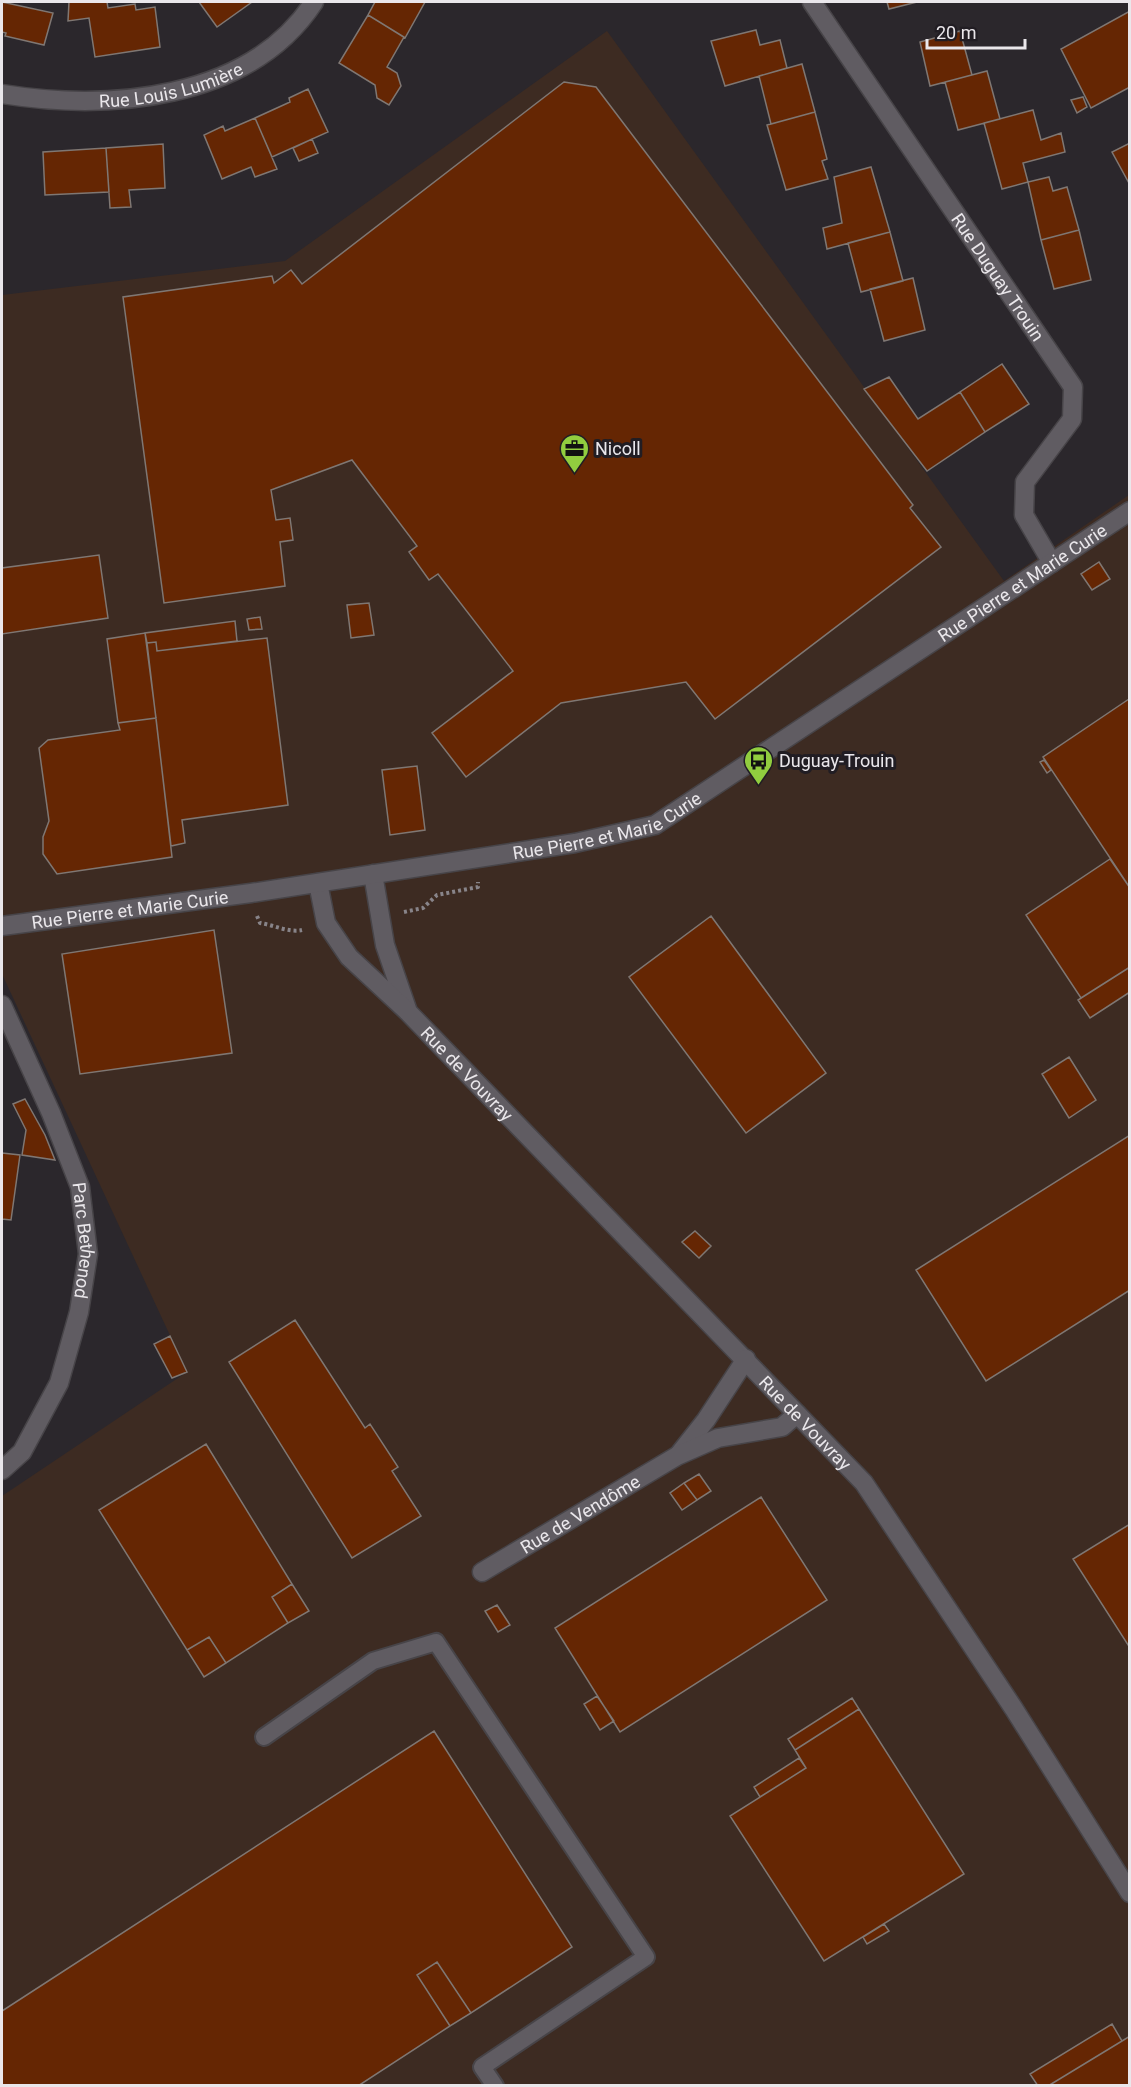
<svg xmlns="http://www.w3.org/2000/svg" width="1131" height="2087" viewBox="0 0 1131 2087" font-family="Roboto,sans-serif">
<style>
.commercial{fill:#3d2b22}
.building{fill:#652603;stroke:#7f7773;stroke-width:1.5}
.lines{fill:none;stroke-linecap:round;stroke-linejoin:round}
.service-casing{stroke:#474448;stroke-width:20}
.minor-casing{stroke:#474448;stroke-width:21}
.path{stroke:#888489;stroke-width:4;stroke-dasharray:3 3;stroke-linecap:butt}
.service{stroke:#605c62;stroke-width:16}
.minor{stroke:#605c62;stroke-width:18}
.labels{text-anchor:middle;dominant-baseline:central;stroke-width:6;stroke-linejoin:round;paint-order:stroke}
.street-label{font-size:18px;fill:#eae7eb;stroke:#211d23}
.poi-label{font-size:18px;fill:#eae7eb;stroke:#211d23;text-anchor:start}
</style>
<rect width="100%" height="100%" fill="#2b272c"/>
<path class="commercial" d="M607,31L1004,581L1129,495V2085H2V1496L187,1372L2,974V295L285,261Z"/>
<path class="building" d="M2,2L53,13L44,45L5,36L6,33L2,32Z
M69,2H107L108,8L135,4L136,10L155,7L160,47L95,57L89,18L68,21Z
M199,2H252L217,27Z
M375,2H425L405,38L368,15Z
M887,2H917L889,9Z
M1130,11V87L1091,108L1061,49Z
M368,15L404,37L387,67L397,73L401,86L389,105L377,98L375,85L339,63Z
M756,30L760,45L780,40L787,68L725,86L711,41Z
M960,31L972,75L930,86L920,42Z
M802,64L815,112L771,124L759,76Z
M987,71L1000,119L958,130L945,82Z
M564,82L596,87L913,505L910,508L941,547L715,719L686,682L561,703L466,777L432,733L513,671L438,574L429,580L409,552L417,546L352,460L271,490L276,520L290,518L293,540L280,542L285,586L164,603L123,297L272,276L274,283L291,270L302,284Z
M308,89L328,132L272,157L255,118L290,102L289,98Z
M1083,97L1087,107L1077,113L1071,100Z
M1033,110L1041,140L1061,133L1065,152L1023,163L1028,182L1002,189L984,123Z
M815,112L827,159L822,161L828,179L786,190L767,125Z
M255,118L277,169L255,177L251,167L222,179L204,135L223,126L225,131Z
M312,139L318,153L299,161L293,148Z
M1130,143V185L1112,152Z
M163,144L165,188L129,190L131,207L110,208L106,148Z
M106,148L109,192L45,195L43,152Z
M871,167L890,232L827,249L823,228L842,223L834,177Z
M1049,177L1053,191L1067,187L1079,230L1041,240L1028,182Z
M1079,230L1091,280L1054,289L1041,240Z
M890,232L903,281L861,292L848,243Z
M913,278L925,330L884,341L870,289Z
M1002,364L1029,404L985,432L960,392Z
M889,377L918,419L960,392L985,432L927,471L864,389Z
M99,555L108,618L2,634V568Z
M1099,562L1110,579L1092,590L1081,574Z
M369,603L374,635L351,638L347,605Z
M260,617L262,629L249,630L247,619Z
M235,621L237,641L157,651L156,642L147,643L145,633Z
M145,633L156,718L118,723L107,639Z
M267,638L288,805L182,820L185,843L171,846L147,643L156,642L157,651Z
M1129,699L1130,701V888L1043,757Z
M156,718L172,857L57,874L43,854V837L49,821L39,748L48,740L120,730L118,723Z
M1044,760L1051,770L1047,773L1040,762Z
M417,766L425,830L390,835L382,770Z
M1110,859L1130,888V967L1081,998L1026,915Z
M711,916L826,1073L746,1133L629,977Z
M214,930L232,1053L80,1074L62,954Z
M1130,967V992L1090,1018L1078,1000Z
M1069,1057L1096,1100L1069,1118L1042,1074Z
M25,1099L45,1135L55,1160L22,1155L26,1130L13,1104Z
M1130,1135V1290L986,1381L916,1270Z
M2,1153L20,1155L11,1220L2,1219Z
M695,1231L711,1246L699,1258L682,1242Z
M295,1320L365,1428L370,1424L398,1467L392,1471L421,1516L352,1558L229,1362Z
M170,1336L187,1372L172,1378L154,1344Z
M206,1444L292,1584L272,1597L288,1623L226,1663L209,1637L187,1650L99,1510Z
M699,1474L711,1491L697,1500L684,1483Z
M684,1483L697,1500L682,1510L670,1493Z
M761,1497L827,1600L620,1732L555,1628Z
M1130,1524V1648L1073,1559Z
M292,1584L309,1611L288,1623L272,1597Z
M497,1605L510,1625L498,1632L485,1611Z
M209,1637L226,1663L204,1677L187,1650Z
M597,1696L614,1721L600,1730L584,1704Z
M852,1698L859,1709L795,1750L788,1739Z
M859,1709L964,1874L824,1961L730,1816L806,1768L795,1750Z
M434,1731L572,1947L471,2013L437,1962L417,1975L450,2026L358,2086H2V2011Z
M799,1758L806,1768L760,1797L754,1787Z
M884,1924L889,1931L867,1944L863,1937Z
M437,1962L471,2013L450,2026L417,1975Z
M1112,2024L1122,2041L1048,2086H1038L1030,2074Z
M1130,2036V2086H1048L1122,2041Z"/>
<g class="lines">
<defs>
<path id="service" d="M264,1737L373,1661L436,1642L646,1957L482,2067L495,2086"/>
<g id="minor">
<path id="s1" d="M812,2L1073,387L1072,419L1025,482L1024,515L1052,563"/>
<path id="s2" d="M2,94C108,111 249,101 314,2"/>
<path d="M373,874L385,945L407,1009"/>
<path id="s3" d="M318,883L326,923L349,957L407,1011L864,1483L1014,1709L1130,1893"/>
<path id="s4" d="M2,926L251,893L575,843L655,825L1130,511"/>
<path id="s5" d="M2,1005L51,1113L80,1187L88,1254L79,1312L59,1383L22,1452L2,1470"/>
<path d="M680,1453L706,1420L746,1359"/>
<path id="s6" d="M482,1572L677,1456L718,1438L782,1427L797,1414"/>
</g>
</defs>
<use href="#service" class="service-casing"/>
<use href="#minor" class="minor-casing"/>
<path class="path" d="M404,912L423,908L437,895L478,887V882
M257,916L260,923C274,925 289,933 302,930"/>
<use href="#service" class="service"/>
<use href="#minor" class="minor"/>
</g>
<defs>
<symbol id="office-pin" viewBox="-11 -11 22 30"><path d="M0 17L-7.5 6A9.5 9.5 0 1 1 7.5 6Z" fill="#91cd3f" stroke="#211d23"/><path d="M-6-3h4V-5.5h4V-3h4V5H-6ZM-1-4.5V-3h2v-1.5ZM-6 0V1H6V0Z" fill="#111"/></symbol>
<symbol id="bus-pin" viewBox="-11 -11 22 30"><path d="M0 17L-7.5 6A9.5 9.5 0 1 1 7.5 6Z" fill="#91cd3f" stroke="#211d23"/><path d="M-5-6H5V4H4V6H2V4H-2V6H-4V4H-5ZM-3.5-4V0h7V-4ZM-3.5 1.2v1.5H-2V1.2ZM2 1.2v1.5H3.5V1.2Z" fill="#111"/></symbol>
</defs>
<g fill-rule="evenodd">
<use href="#office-pin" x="558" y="432" width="33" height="45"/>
<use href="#bus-pin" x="742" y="744" width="33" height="45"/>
</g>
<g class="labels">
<g class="street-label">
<text stroke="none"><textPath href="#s2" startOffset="171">Rue Louis Lumière</textPath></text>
<text stroke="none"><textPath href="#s1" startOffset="332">Rue Duguay Trouin</textPath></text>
<text stroke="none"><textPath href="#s4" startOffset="1101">Rue Pierre et Marie Curie</textPath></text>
<text stroke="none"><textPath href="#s4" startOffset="615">Rue Pierre et Marie Curie</textPath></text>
<text stroke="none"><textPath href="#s4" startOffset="129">Rue Pierre et Marie Curie</textPath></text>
<text stroke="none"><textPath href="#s3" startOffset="248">Rue de Vouvray</textPath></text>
<text stroke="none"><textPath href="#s5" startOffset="252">Parc Bethenod</textPath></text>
<text stroke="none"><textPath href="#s3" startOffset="734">Rue de Vouvray</textPath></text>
<text stroke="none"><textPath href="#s6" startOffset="114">Rue de Vendôme</textPath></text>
</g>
<g class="poi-label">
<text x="595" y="448">Nicoll</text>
<text x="779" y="760">Duguay-Trouin</text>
</g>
</g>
<rect width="1131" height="2087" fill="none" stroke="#eae7eb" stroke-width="6"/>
<path d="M927 39v9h98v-9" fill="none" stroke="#eae7eb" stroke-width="3"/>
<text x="936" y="39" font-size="18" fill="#eae7eb" stroke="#211d23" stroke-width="4.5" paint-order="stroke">20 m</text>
</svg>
